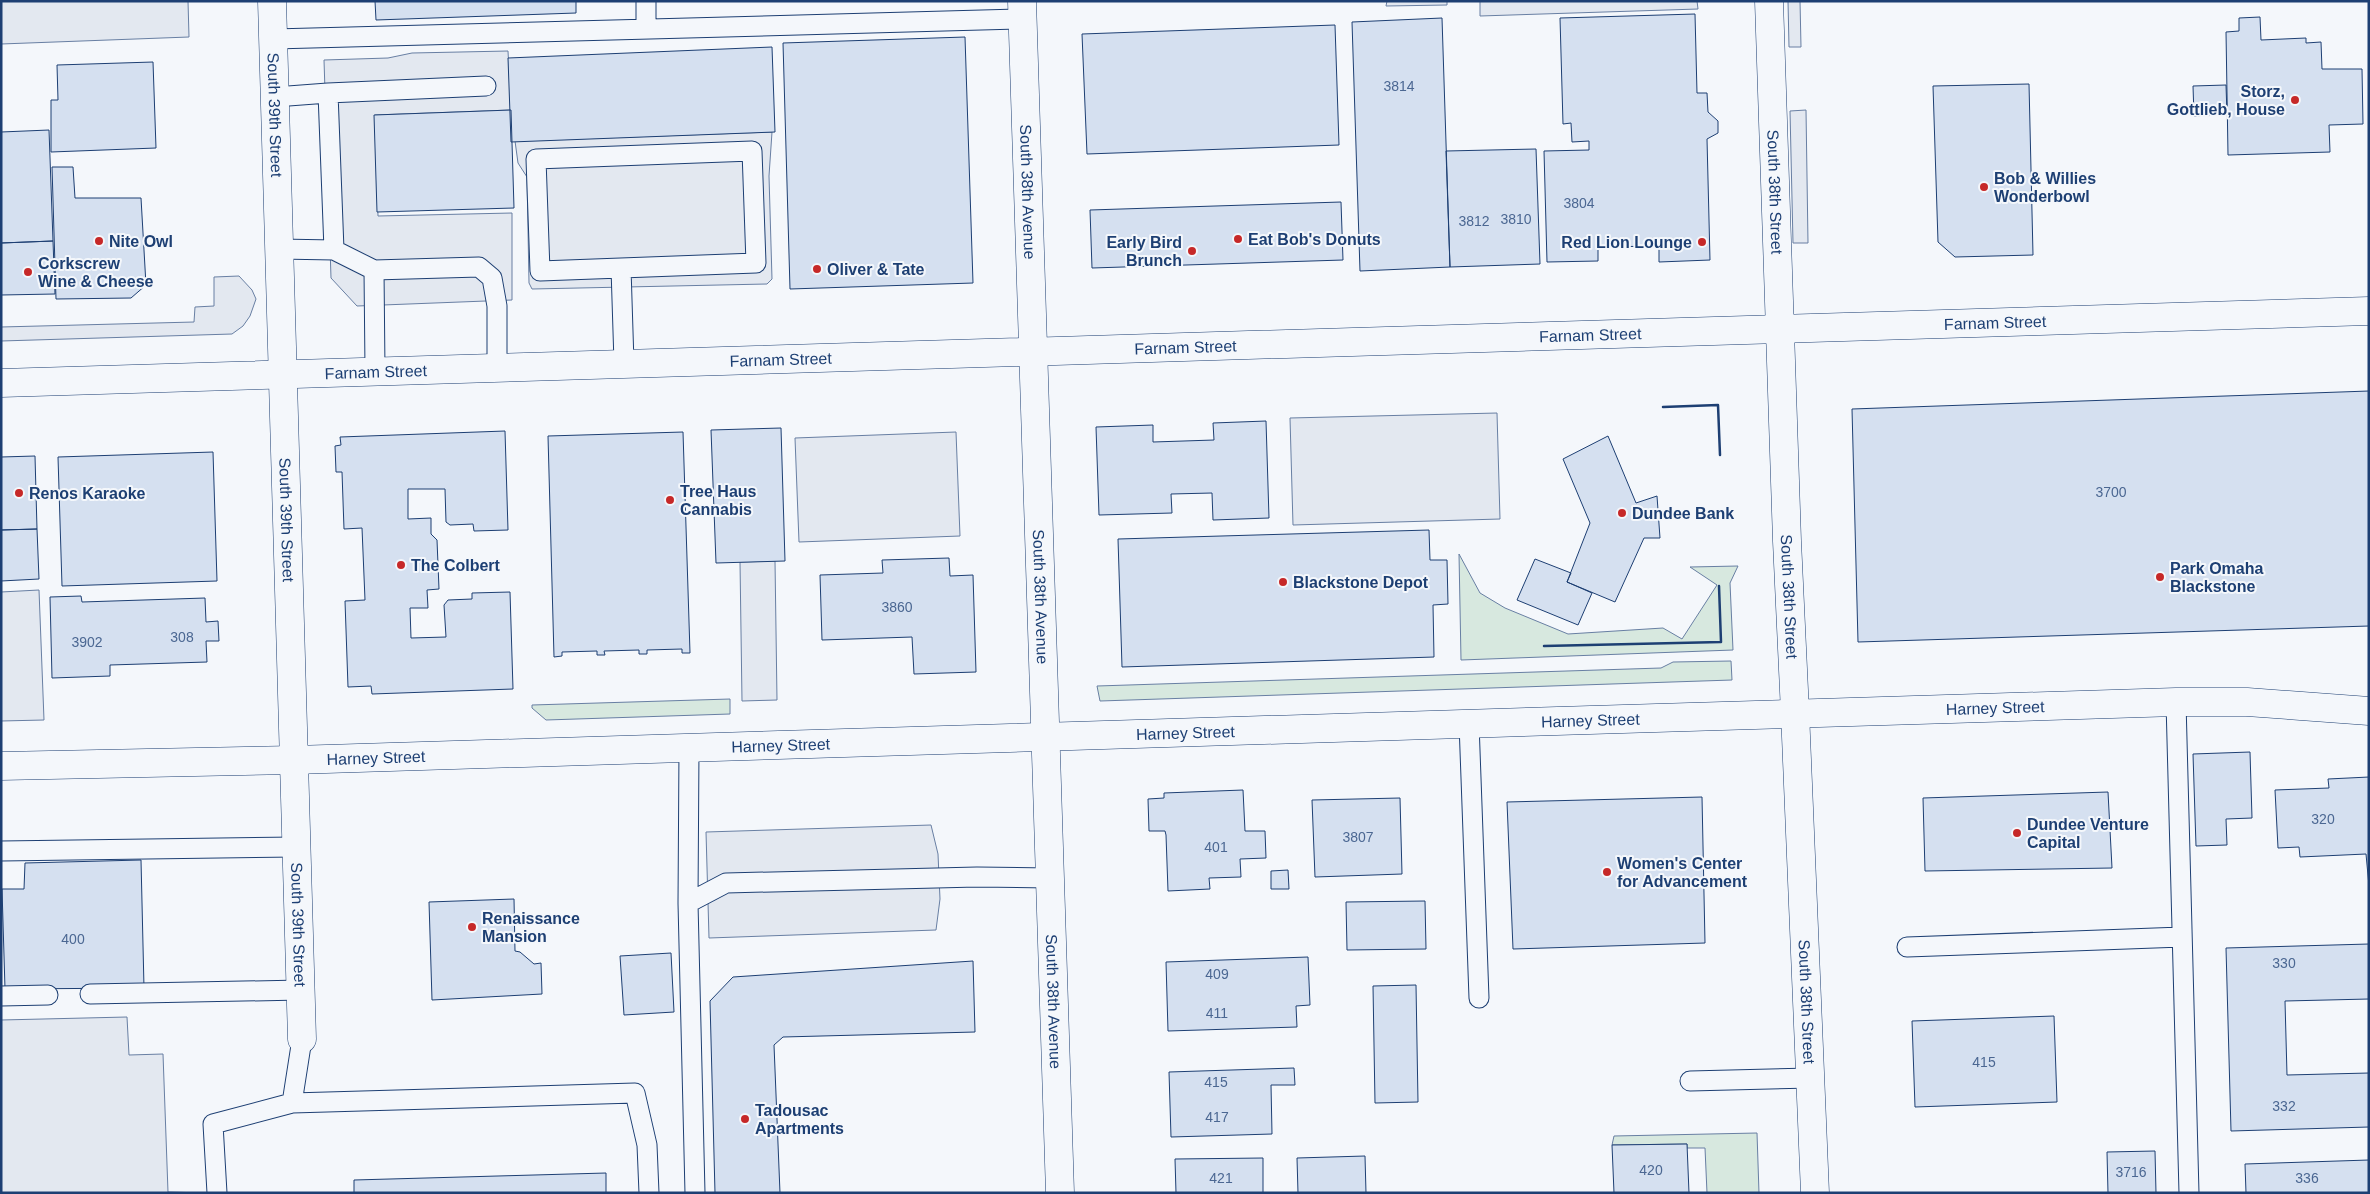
<svg xmlns="http://www.w3.org/2000/svg" width="2370" height="1194" viewBox="0 0 2370 1194" font-family="Helvetica,sans-serif">
<style>
.green{fill:#d7e8df;stroke:#687fa3}
.parking{fill:#e3e8f0;stroke:#687fa3}
.building{fill:#d5e0f0;stroke:#1d3f73}
.lines{fill:none;stroke-linecap:round;stroke-linejoin:round}
.lane-casing{stroke:#1d3f73;stroke-width:21}
.street-casing{stroke:#1d3f73;stroke-width:29}
.secondary-casing{stroke:#1d3f73;stroke-width:29}
.lane{stroke:#f4f7fb;stroke-width:19}
.street{stroke:#f4f7fb;stroke-width:28}
.secondary{stroke:#f4f7fb;stroke-width:28}
.wall{stroke:#1d3f73;stroke-width:2.5}
.poi-dot{fill:#c62828;stroke:#f4f7fb;stroke-width:2}
.labels{text-anchor:middle;dominant-baseline:central;stroke-width:4;stroke-linejoin:round;paint-order:stroke}
.number-label{font-size:14px;fill:#4b6792}
.poi-label{font-size:16px;font-weight:bold;fill:#1d3f73;stroke:#f4f7fb;text-anchor:start}
.street-label{font-size:16px;fill:#1d3f73;stroke:#f4f7fb}
</style>
<rect width="100%" height="100%" fill="#f4f7fb"/>
<path class="green" d="M1459,554L1480,593L1505,608L1568,634L1663,628L1682,639L1717,585L1690,567L1738,566L1730,583L1733,650L1461,660Z
M1731,661L1732,680L1100,701L1097,686L1661,668L1673,662Z
M730,699V714L546,720L532,708V705Z
M1757,1133L1759,1193H1707L1705,1148H1687V1144L1612,1145L1614,1136Z"/>
<path class="parking" d="M1,1H188L189,37L1,44Z
M1387,1H1447V5L1386,6Z
M1480,1H1697L1698,9L1480,16Z
M1788,1H1800L1801,47H1789Z
M508,51L511,110L375,115L378,216L512,213V300L357,306L331,278L324,60L388,58L412,53Z
M1806,110L1808,243H1793L1790,111Z
M772,132L769,176L772,279L767,284L532,289L529,283L527,177L518,163L515,141Z
M239,276L252,290L256,299L250,316L243,326L232,334L1,341V327L194,322L195,307L214,306V277Z
M1497,413L1500,519L1293,525L1290,418Z
M956,432L960,536L799,542L795,438Z
M775,561L777,700L742,701L740,562Z
M39,590L44,720L1,721V592Z
M931,825L938,854L940,899L936,930L709,938L706,832Z
M127,1017L129,1055L163,1054L168,1192L204,1193H1V1020Z"/>
<path class="building" d="M375,1H576V13L376,20Z
M1695,14L1697,93H1707L1708,112L1718,121V133L1707,139L1710,260L1659,262V246L1598,247V261L1547,262L1544,151L1589,150V141L1572,142L1571,123L1563,124L1560,18Z
M2260,17L2261,40L2306,38V43L2321,42L2322,69H2362L2363,124L2329,125L2330,152L2228,155L2226,32L2239,31V18Z
M1442,18L1450,267L1360,271L1352,22Z
M1335,25L1339,145L1087,154L1082,34Z
M965,37L973,283L790,289L783,43Z
M772,47L775,132L511,142L508,58Z
M153,62L156,148L51,152V100H58L57,65Z
M2029,84L2033,255L1955,257L1938,242L1933,86Z
M2226,85L2227,115L2194,116L2193,86Z
M511,110L514,208L377,212L374,115Z
M49,130L53,241L1,243V132Z
M1536,149L1540,264L1450,267L1446,151Z
M52,167H73L75,198H141L146,285L131,298L56,299Z
M1341,202L1343,260L1092,268L1090,210Z
M53,241L55,294L1,295V243Z
M2369,391V626L1858,642L1852,409Z
M1266,421L1269,518L1213,520L1212,493L1171,494L1172,513L1099,515L1096,427L1153,425V442L1214,440L1213,423Z
M781,428L785,561L716,563L711,430Z
M505,431L508,530L474,531L473,524L450,525L446,522L445,489H408V519L431,518V534L437,540L439,589L427,590L428,608H410L411,638L446,637L444,605L448,600L472,599V593L510,592L513,689L372,694L371,686L348,687L345,601L365,600L362,528L344,529L342,472H336L335,446L341,445L340,437Z
M683,432L690,653H682V649L647,650V654H639V650L604,651L605,655H597V651L562,652V656L554,657L548,436Z
M1608,436L1636,503L1657,496L1660,538H1644L1615,602L1567,582L1590,523L1563,459Z
M213,452L217,581L62,586L58,457Z
M35,456L37,529L1,530V457Z
M37,529L39,579L1,581V530Z
M1429,530L1430,560H1447L1448,604L1433,605L1434,657L1122,667L1118,539Z
M949,558L950,576L973,575L976,672L914,674L912,637L822,640L820,575L883,573L882,560Z
M1535,559L1571,573L1567,582L1592,593L1578,625L1517,600Z
M81,596L82,602L205,598L206,622L218,621L219,641H206L207,662L110,665V676L52,678L50,597Z
M2250,752L2252,818L2226,819L2227,845L2196,846L2193,754Z
M2369,777V886L2366,854L2300,857L2299,847L2278,848L2275,790L2329,788L2328,779Z
M1243,790L1245,831H1265L1266,858L1240,859L1241,877L1209,878L1210,889L1168,891L1166,835L1165,831H1149L1148,799L1164,798V793Z
M2108,792L2112,868L1925,871L1923,798Z
M1702,797L1705,943L1513,949L1507,802Z
M1400,798L1402,874L1315,877L1312,800Z
M141,860L144,988L5,989L2,889H24L25,863Z
M1288,870L1289,889H1271V871Z
M514,899L515,951L520,952L534,964L541,963L542,994L432,1000L429,902Z
M1425,901L1426,949L1347,950L1346,902Z
M2369,944V999L2285,1001L2287,1075L2369,1073V1127L2231,1131L2226,948Z
M671,953L674,1012L624,1015L620,956Z
M1308,957L1310,1005L1296,1006L1297,1027L1168,1031L1166,962Z
M973,961L975,1032L783,1037L774,1045L780,1193H715L710,1001L733,977Z
M1416,985L1418,1102L1375,1103L1373,986Z
M2054,1016L2057,1102L1915,1107L1912,1021Z
M1294,1068L1295,1085H1271L1272,1134L1171,1137L1169,1072Z
M1687,1144L1689,1193H1614L1612,1145Z
M2155,1151L2156,1193H2108L2107,1152Z
M1365,1156L1366,1193H1298L1297,1158Z
M1263,1158V1193H1176L1175,1159Z
M2369,1160V1193H2246L2245,1164Z
M606,1173V1193H354V1180Z"/>
<g class="lines">
<defs>
<path id="lane" d="M646,1V29
M274,39L1022,19
M328,93L486,86
M275,97L328,93L334,250
M279,249L334,250L374,270L479,267L492,278L497,306V367
M621,268L756,263L752,151L536,159L540,271L621,268L624,363
M374,270L375,370
M2176,702L2189,1193
M1469,723L1479,998
M1,851L296,847
M688,903L689,748
M1907,947L2182,937
M90,994L301,990
M1,996L48,995
M1690,1081L1811,1078
M292,1103L635,1093L647,1145L649,1193
M217,1193L213,1124L292,1103L302,1039
M695,1193L688,903L726,883L977,877L1050,878"/>
<g id="street">
<path id="s1" d="M272,1L302,1039"/>
<path id="s2" d="M1022,1L1060,1193"/>
<path id="s3" d="M1795,712L1815,1193"/>
</g>
<g id="secondary">
<path id="s4" d="M1769,1L1787,541L1795,712"/>
<path id="s5" d="M1,383L2369,311"/>
<path id="s6" d="M1,766L294,760L2176,702H2247L2369,711"/>
</g>
</defs>
<use href="#lane" class="lane-casing"/>
<use href="#street" class="street-casing"/>
<use href="#secondary" class="secondary-casing"/>
<use href="#lane" class="lane"/>
<use href="#street" class="street"/>
<use href="#secondary" class="secondary"/>
<path class="wall" d="M1663,407L1718,405L1720,455
M1544,646L1721,642L1719,586"/>
</g>
<g class="poi-dot">
<circle cx="2295" cy="100" r="5"/>
<circle cx="1984" cy="187" r="5"/>
<circle cx="1238" cy="239" r="5"/>
<circle cx="99" cy="241" r="5"/>
<circle cx="1702" cy="242" r="5"/>
<circle cx="1192" cy="251" r="5"/>
<circle cx="817" cy="269" r="5"/>
<circle cx="28" cy="272" r="5"/>
<circle cx="19" cy="493" r="5"/>
<circle cx="670" cy="500" r="5"/>
<circle cx="1622" cy="513" r="5"/>
<circle cx="401" cy="565" r="5"/>
<circle cx="2160" cy="577" r="5"/>
<circle cx="1283" cy="582" r="5"/>
<circle cx="2017" cy="833" r="5"/>
<circle cx="1607" cy="872" r="5"/>
<circle cx="472" cy="927" r="5"/>
<circle cx="745" cy="1119" r="5"/>
</g>
<g class="labels">
<g class="number-label">
<text x="1399" y="86">3814</text>
<text x="1579" y="203">3804</text>
<text x="1516" y="219">3810</text>
<text x="1474" y="221">3812</text>
<text x="2111" y="492">3700</text>
<text x="897" y="607">3860</text>
<text x="182" y="637">308</text>
<text x="87" y="642">3902</text>
<text x="2323" y="819">320</text>
<text x="1358" y="837">3807</text>
<text x="1216" y="847">401</text>
<text x="73" y="939">400</text>
<text x="2284" y="963">330</text>
<text x="1217" y="974">409</text>
<text x="1217" y="1013">411</text>
<text x="1984" y="1062">415</text>
<text x="1216" y="1082">415</text>
<text x="2284" y="1106">332</text>
<text x="1217" y="1117">417</text>
<text x="1651" y="1170">420</text>
<text x="2131" y="1172">3716</text>
<text x="1221" y="1178">421</text>
<text x="2307" y="1178">336</text>
</g>
<g class="poi-label">
<text x="2285" y="91" text-anchor="end">Storz,<tspan x="2285" dy="18">Gottlieb, House</tspan></text>
<text x="1994" y="178">Bob &amp; Willies<tspan x="1994" dy="18">Wonderbowl</tspan></text>
<text x="1248" y="239">Eat Bob's Donuts</text>
<text x="109" y="241">Nite Owl</text>
<text x="1182" y="242" text-anchor="end">Early Bird<tspan x="1182" dy="18">Brunch</tspan></text>
<text x="1692" y="242" text-anchor="end">Red Lion Lounge</text>
<text x="38" y="263">Corkscrew<tspan x="38" dy="18">Wine &amp; Cheese</tspan></text>
<text x="827" y="269">Oliver &amp; Tate</text>
<text x="680" y="491">Tree Haus<tspan x="680" dy="18">Cannabis</tspan></text>
<text x="29" y="493">Renos Karaoke</text>
<text x="1632" y="513">Dundee Bank</text>
<text x="411" y="565">The Colbert</text>
<text x="2170" y="568">Park Omaha<tspan x="2170" dy="18">Blackstone</tspan></text>
<text x="1293" y="582">Blackstone Depot</text>
<text x="2027" y="824">Dundee Venture<tspan x="2027" dy="18">Capital</tspan></text>
<text x="1617" y="863">Women's Center<tspan x="1617" dy="18">for Advancement</tspan></text>
<text x="482" y="918">Renaissance<tspan x="482" dy="18">Mansion</tspan></text>
<text x="755" y="1110">Tadousac<tspan x="755" dy="18">Apartments</tspan></text>
</g>
<g class="street-label">
<text stroke="none"><textPath href="#s1" startOffset="114">South 39th Street</textPath></text>
<text stroke="none"><textPath href="#s2" startOffset="191">South 38th Avenue</textPath></text>
<text stroke="none"><textPath href="#s4" startOffset="191">South 38th Street</textPath></text>
<text stroke="none"><textPath href="#s5" startOffset="1995">Farnam Street</textPath></text>
<text stroke="none"><textPath href="#s5" startOffset="1590">Farnam Street</textPath></text>
<text stroke="none"><textPath href="#s5" startOffset="1185">Farnam Street</textPath></text>
<text stroke="none"><textPath href="#s5" startOffset="780">Farnam Street</textPath></text>
<text stroke="none"><textPath href="#s5" startOffset="375">Farnam Street</textPath></text>
<text stroke="none"><textPath href="#s1" startOffset="519">South 39th Street</textPath></text>
<text stroke="none"><textPath href="#s2" startOffset="596">South 38th Avenue</textPath></text>
<text stroke="none"><textPath href="#s4" startOffset="596">South 38th Street</textPath></text>
<text stroke="none"><textPath href="#s6" startOffset="1995">Harney Street</textPath></text>
<text stroke="none"><textPath href="#s6" startOffset="1590">Harney Street</textPath></text>
<text stroke="none"><textPath href="#s6" startOffset="1185">Harney Street</textPath></text>
<text stroke="none"><textPath href="#s6" startOffset="780">Harney Street</textPath></text>
<text stroke="none"><textPath href="#s6" startOffset="375">Harney Street</textPath></text>
<text stroke="none"><textPath href="#s1" startOffset="924">South 39th Street</textPath></text>
<text stroke="none"><textPath href="#s2" startOffset="1001">South 38th Avenue</textPath></text>
<text stroke="none"><textPath href="#s3" startOffset="290">South 38th Street</textPath></text>
</g>
</g>
<rect width="2370" height="1194" fill="none" stroke="#1d3f73" stroke-width="5"/>
</svg>
